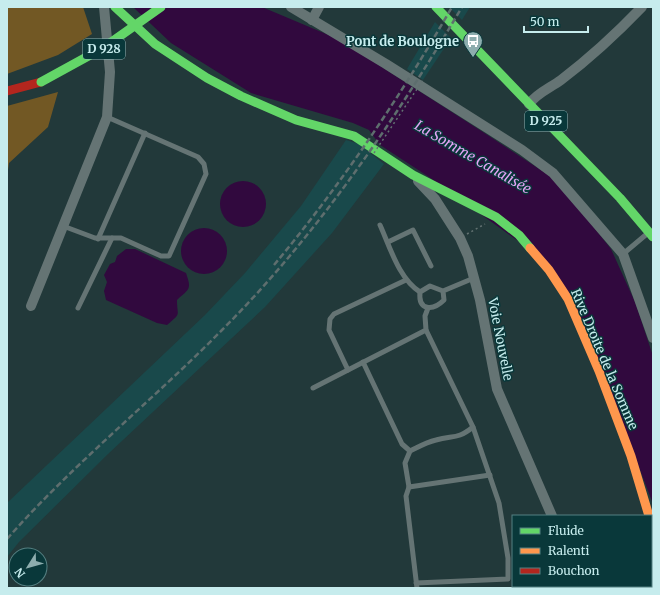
<svg xmlns="http://www.w3.org/2000/svg" width="660" height="595" font-family="Merriweather,serif">
<rect width="100%" height="100%" fill="#22393a"/>
<g fill="#19494b">
<path d="M 449,7 L 470,7 L 462,20 Z"/>
<path d="M 435,22 L 451,38 L 423,80 L 407,69 Z"/>
<path d="M 346,140 L 359,144 L 384,164 L 332,233 L 265,307 L 108,454 L 19,542 L 7,557 L 7,503 L 205,315 L 245,273 L 301,206 Z"/>
</g>
<g fill="#725824">
<path d="M 7,7 L 83,7 L 92,34 L 58,55 L 7,74 Z"/>
<path d="M 58,92 L 48,127 L 9,163 L 7,177 L 7,106 Z"/>
</g>
<g fill="#31093e">
<path d="M 133,7 L 262,7 L 338,39 L 486,134 L 556,180 L 611,249 L 635,302 L 653,356 L 653,504 L 618,412 L 550,264 L 429,177 L 380,145 L 369,130 L 353,123 L 251,93 L 171,43 Z"/>
<circle cx="243" cy="204" r="23"/>
<circle cx="204" cy="251" r="23"/>
<path d="M 126,249 L 135,249 L 186,273 C 192,290 189,289 177,300 C 177,317 182,312 167,325 L 157,323 L 106,300 L 104,291 L 107,282 L 104,275 L 110,264 L 115,262 L 117,256 Z"/>
</g>
<g fill="none" stroke-linecap="round" stroke-linejoin="round">
<path stroke="#637272" stroke-width="1.5" stroke-dasharray="2 3" stroke-linecap="butt" d="M 467,234 L 485,224"/>
<g stroke="#657474" stroke-width="5">
<path d="M 380,225 C 390,247 399,279 420,292"/>
<path d="M 63,226 L 95,238 L 121,238 L 161,256 L 169,256 L 206,174 L 204,164 L 198,157 L 107,117"/>
<path d="M 98,239 L 145,133"/>
<path d="M 388,242 L 413,230 L 431,266"/>
<path d="M 623,254 L 648,233"/>
<path d="M 406,280 L 334,314 L 330,319 L 329,330 L 348,370 L 426,330 L 425,316 L 428,308"/>
<path d="M 443,291 L 444,300 C 433,311 418,311 420,292 L 430,286 L 443,291 L 474,278"/>
<path d="M 78,308 L 112,238"/>
<path d="M 363,362 L 402,444 L 410,451 C 418,447 427,442 436,440 C 453,435 457,440 473,427 L 426,330"/>
<path d="M 313,388 L 348,370"/>
<path d="M 410,451 L 405,463 L 409,487 L 490,475"/>
<path d="M 409,487 L 406,496 L 417,588"/>
<path d="M 416,583 L 508,579 L 508,558 L 499,503 L 473,427"/>
</g>
<g stroke="#657474" stroke-width="10">
<path d="M 291,7 L 386,64 L 522,150 L 553,173 L 623,254 L 653,338"/>
<path d="M 312,20 L 319,7"/>
<path d="M 529,104 C 537,93 550,88 561,80 C 590,58 617,33 642,7"/>
<path d="M 418,181 L 435,199 L 460,238 L 468,256 L 480,300 L 497,389 L 552,516"/>
<path d="M 31,306 L 107,117 L 110,72 L 104,7"/>
<path d="M 651,521 L 653,527"/>
<path d="M 583,586 L 584,588"/>
</g>
<g stroke="#63d668" stroke-width="9">
<path d="M 115,7 L 155,44 L 207,78 L 241,96 L 296,120 L 354,136 L 413,175 L 496,217 L 519,235 L 530,248"/>
<path d="M 436,7 L 620,198 L 653,237"/>
</g>
<path stroke="#ff974d" stroke-width="9" d="M 530,248 L 549,270 L 568,299 L 599,371 L 631,456 L 649,516"/>
<path stroke="#b3261e" stroke-width="9" d="M 7,91 L 41,82"/>
<g stroke="#5e6e6e" stroke-width="2.5" stroke-dasharray="6 3" stroke-linecap="butt">
<path d="M 274,265 C 341,185 400,97 452,7"/>
<path d="M 7,539 C 73,464 152,401 222,330 C 317,235 394,122 462,7"/>
</g>
<path stroke="#637272" stroke-width="1.5" stroke-dasharray="2 3" stroke-linecap="butt" d="M 374,153 L 423,80"/>
<path stroke="#63d668" stroke-width="9" d="M 41,82 L 103,48 L 161,7"/>
</g>
<defs>
<symbol id="bus-pin" viewBox="-11 -11 22 30"><path d="M0 17L-7.5 6A9.5 9.5 0 1 1 7.5 6Z" fill="#8dadae" stroke="#09383a"/><path d="M-5-6H5V4H4V6H2V4H-2V6H-4V4H-5ZM-3.5-4V0h7V-4ZM-3.5 1.2v1.5H-2V1.2ZM2 1.2v1.5H3.5V1.2Z" fill="#fff"/></symbol>
</defs>
<g fill-rule="evenodd">
<use href="#bus-pin" x="462" y="30" width="22" height="30"/>
</g>
<g text-anchor="middle" stroke-width="3" stroke-linejoin="round" paint-order="stroke">
<g fill="#09383a" stroke="#8db6b7" stroke-width="1">
<rect x="83" y="39" width="42" height="20" rx="3"/>
<rect x="525" y="111" width="42" height="20" rx="3"/>
</g>
<g font-size="12" font-weight="bold" fill="#c6eced">
<text x="104" y="53">D 928</text>
<text x="546" y="125">D 925</text>
</g>
<g font-size="13" font-weight="bold" fill="#c6eced" stroke="#09383a" text-anchor="end">
<text x="459" y="46">Pont de Boulogne</text>
</g>
<g font-size="13" fill="#c6eced" stroke="#09383a">
<text transform="translate(501 339) rotate(79)" y="5">Voie Nouvelle</text>
<text transform="translate(605 359) rotate(67)" y="5">Rive Droite de la Somme</text>
</g>
<g font-size="14" font-style="italic" fill="#e4a4f7" stroke="#09383a">
<text transform="translate(473 157) rotate(30)" y="5">La Somme Canalisée</text>
</g>
</g>
<rect width="660" height="595" fill="none" stroke="#c6eced" stroke-width="16"/>
<rect x="512" y="515" width="140" height="72" fill="#09383a" stroke="#558082"/>
<rect x="520" y="528" width="20" height="6" fill="#63d668" stroke="#558082"/>
<text x="548" y="535" font-size="12" fill="#c6eced">Fluide</text>
<rect x="520" y="548" width="20" height="6" fill="#ff974d" stroke="#558082"/>
<text x="548" y="555" font-size="12" fill="#c6eced">Ralenti</text>
<rect x="520" y="568" width="20" height="6" fill="#b3261e" stroke="#558082"/>
<text x="548" y="575" font-size="12" fill="#c6eced">Bouchon</text>
<g transform="translate(28 567) rotate(233)"><circle r="19" fill="#09383a" stroke="#558082"/>
<path d="M0-3L7 15L0 10L-7 15Z" fill="#8dadae"/>
<text y="-6" font-size="11" font-weight="bold" text-anchor="middle" fill="#c6eced">N</text>
</g>
<path d="M524 26v6h64v-6" fill="none" stroke="#c6eced" stroke-width="2"/>
<text x="530" y="26" font-size="12" fill="#c6eced" stroke="#09383a" stroke-width="3" paint-order="stroke">50 m</text>
</svg>
